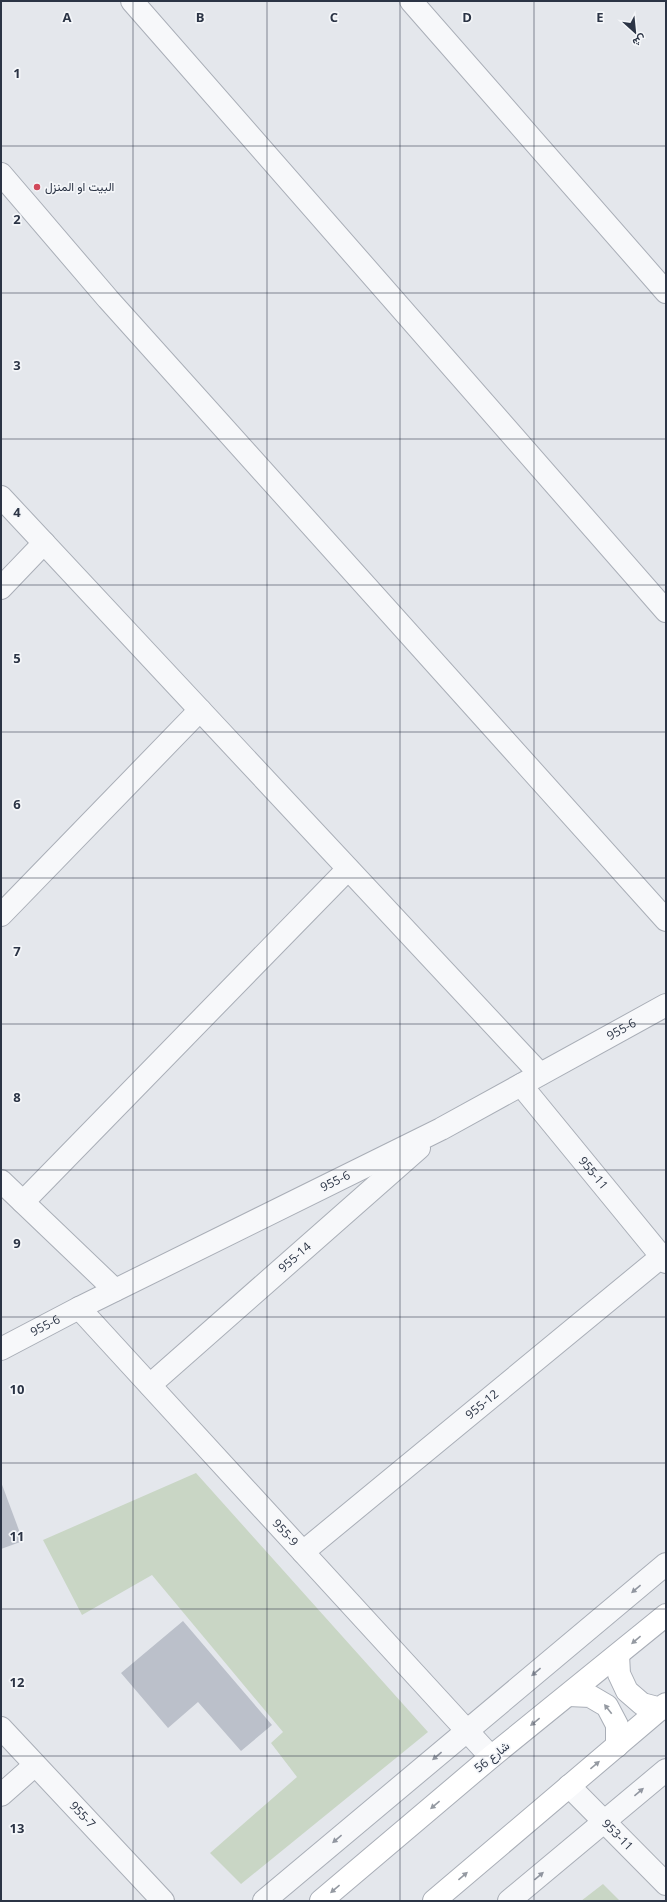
<svg xmlns="http://www.w3.org/2000/svg" width="667" height="1902" font-family="'Open Sans',Vazirmatn,sans-serif">
<rect width="100%" height="100%" fill="#e4e7ec"/>
<g fill="#c9d6c5">
<path d="M 196,1473 L 428,1732 L 241,1884 L 210,1853 L 297,1777 L 271,1743 L 283,1732 L 152,1575 L 82,1615 L 43,1540 Z"/>
<path d="M 603,1884 L 620,1901 L 581,1901 Z"/>
</g>
<g fill="#bbc0ca">
<path d="M 1,1482 L 23,1541 L 1,1549 Z"/>
<path d="M 183,1621 L 272,1725 L 241,1751 L 198,1702 L 168,1728 L 121,1673 Z"/>
</g>
<g fill="none" stroke-linecap="round" stroke-linejoin="round">
<defs>
<g id="street">
<path d="M 132,1 L 666,611"/>
<path d="M 411,1 L 666,292"/>
<path d="M 1,174 L 108,299 L 666,920"/>
<path d="M 1,497 L 540,1074"/>
<path d="M 1,588 L 44,543"/>
<path d="M 1,915 L 200,710"/>
<path id="s1" d="M 521,1085 L 666,1262"/>
<path d="M 1,1181 L 115,1290"/>
<path d="M 23,1202 L 348,869"/>
<path id="s2" d="M 79,1308 L 491,1757"/>
<path id="s3" d="M 1,1349 L 79,1308 L 441,1129 L 666,1005"/>
<path id="s4" d="M 150,1385 L 419,1148"/>
<path id="s5" d="M 303,1552 L 661,1257"/>
<path id="s6" d="M 1,1728 L 163,1901"/>
<path id="s7" d="M 569,1786 L 666,1884"/>
<path d="M 1,1795 L 35,1765"/>
<path d="M 264,1901 L 666,1564"/>
<path d="M 509,1901 L 666,1770"/>
</g>
<g id="secondary">
<path d="M 618,1655 L 619,1674 L 627,1691 L 642,1704 L 661,1709"/>
<path d="M 569,1695 L 590,1696 L 607,1706 L 617,1725 L 617,1746"/>
<path d="M 321,1901 L 491,1757 L 666,1615"/>
<path d="M 434,1901 L 666,1704"/>
</g>
</defs>
<use href="#street" stroke="#a9aeb7" stroke-width="24"/>
<use href="#secondary" stroke="#a9aeb7" stroke-width="24"/>
<use href="#street" stroke="#f7f8fa" stroke-width="22"/>
<use href="#secondary" stroke="#fff" stroke-width="22"/>
</g>
<defs><path id="oneway-solid" d="M-6-.8H1V-3.2L6.5 0L1 3.2V.8H-6Z"/></defs>
<g fill="#9196a0">
<use href="#oneway-solid" transform="translate(636 1589) rotate(140)"/>
<use href="#oneway-solid" transform="translate(536 1672) rotate(140)"/>
<use href="#oneway-solid" transform="translate(437 1756) rotate(140)"/>
<use href="#oneway-solid" transform="translate(639 1792) rotate(-40)"/>
<use href="#oneway-solid" transform="translate(337 1839) rotate(140)"/>
<use href="#oneway-solid" transform="translate(539 1876) rotate(-40)"/>
</g>
<g fill="#959aa2">
<use href="#oneway-solid" transform="translate(636 1640) rotate(140)"/>
<use href="#oneway-solid" transform="translate(608 1709) rotate(-128)"/>
<use href="#oneway-solid" transform="translate(535 1722) rotate(141)"/>
<use href="#oneway-solid" transform="translate(595 1765) rotate(-40)"/>
<use href="#oneway-solid" transform="translate(435 1805) rotate(140)"/>
<use href="#oneway-solid" transform="translate(463 1876) rotate(-40)"/>
<use href="#oneway-solid" transform="translate(335 1889) rotate(140)"/>
</g>
<path fill="none" stroke="#2b3445" stroke-width="1" stroke-opacity="0.55" d="M 133,1 L 133,1901M 267,1 L 267,1901M 400,1 L 400,1901M 534,1 L 534,1901M 1,146 L 666,146M 1,293 L 666,293M 1,439 L 666,439M 1,585 L 666,585M 1,732 L 666,732M 1,878 L 666,878M 1,1024 L 666,1024M 1,1170 L 666,1170M 1,1317 L 666,1317M 1,1463 L 666,1463M 1,1609 L 666,1609M 1,1756 L 666,1756"/>
<circle fill="#d1495b" stroke="#f4f6f9" stroke-width="1.5" cx="37" cy="187" r="4"/>
<g text-anchor="middle" stroke-width="3.5" stroke-linejoin="round" paint-order="stroke">
<g font-size="12" fill="#2b3445" stroke="#f4f6f9" text-anchor="start">
<text x="45" y="191">البيت او المنزل</text>
</g>
<g font-size="12" fill="#2b3445" stroke="#f4f6f9">
<text dy="4" stroke="none"><textPath href="#s3" startOffset="698">955-6</textPath></text>
<text dy="4" stroke="none"><textPath href="#s1" startOffset="114">955-11</textPath></text>
<text dy="4" stroke="none"><textPath href="#s3" startOffset="374">955-6</textPath></text>
<text dy="4" stroke="none"><textPath href="#s4" startOffset="193">955-14</textPath></text>
<text dy="4" stroke="none"><textPath href="#s3" startOffset="50">955-6</textPath></text>
<text dy="4" stroke="none"><textPath href="#s5" startOffset="232">955-12</textPath></text>
<text dy="4" stroke="none"><textPath href="#s2" startOffset="305">955-9</textPath></text>
<text transform="translate(492 1757) rotate(-39)" y="4">شارع 56</text>
<text dy="4" stroke="none"><textPath href="#s6" startOffset="119">955-7</textPath></text>
<text dy="4" stroke="none"><textPath href="#s7" startOffset="69">953-11</textPath></text>
</g>
</g>
<g font-size="13" text-anchor="middle" font-weight="bold" fill="#2b3445" stroke="#f4f6f9" stroke-width="3.5" stroke-linejoin="round" paint-order="stroke">
<text x="67" y="22">A</text>
<text x="200" y="22">B</text>
<text x="334" y="22">C</text>
<text x="467" y="22">D</text>
<text x="600" y="22">E</text>
<text x="17" y="78">1</text>
<text x="17" y="224">2</text>
<text x="17" y="370">3</text>
<text x="17" y="517">4</text>
<text x="17" y="663">5</text>
<text x="17" y="809">6</text>
<text x="17" y="956">7</text>
<text x="17" y="1102">8</text>
<text x="17" y="1248">9</text>
<text x="17" y="1394">10</text>
<text x="17" y="1541">11</text>
<text x="17" y="1687">12</text>
<text x="17" y="1833">13</text>
</g>
<rect width="667" height="1902" fill="none" stroke="#2b3445" stroke-width="4"/>
<g transform="translate(635 32) rotate(153)" stroke="#f4f6f9" stroke-width="3" paint-order="stroke">
<path d="M0-3L7 15L0 10L-7 15Z" fill="#2b3445"/>
<text y="-6" font-size="11" font-weight="bold" text-anchor="middle" fill="#2b3445">ش</text>
</g>
</svg>
